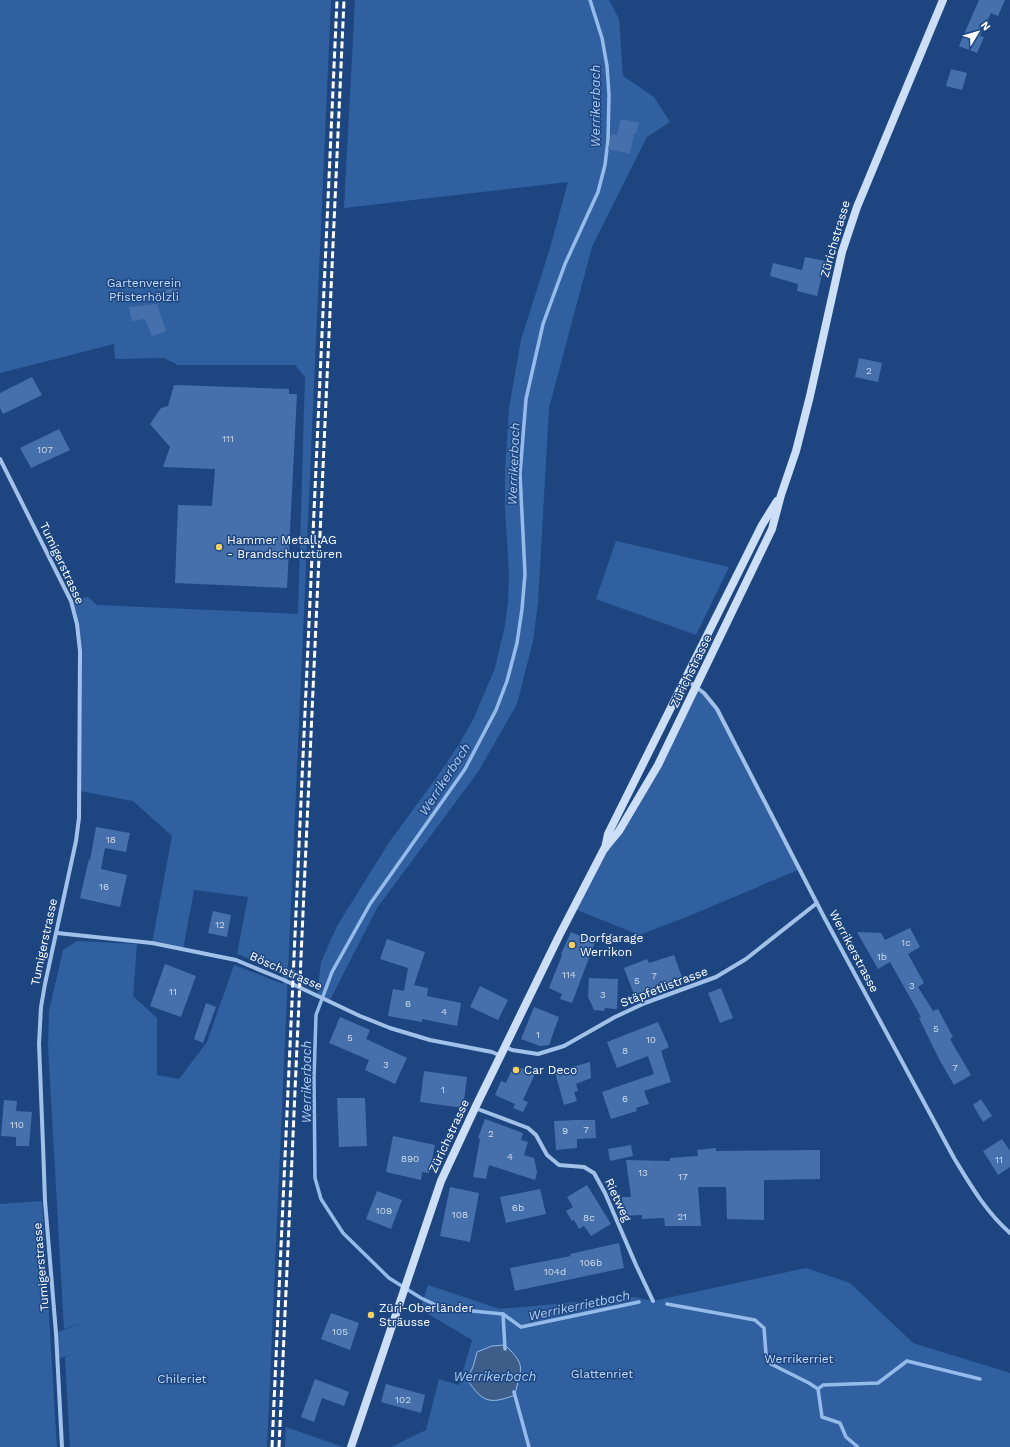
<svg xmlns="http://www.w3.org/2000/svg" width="1010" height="1447" font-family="'Work Sans',sans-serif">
<rect width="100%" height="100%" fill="#1d4681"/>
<g fill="#3060a0">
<path d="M 0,0 L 331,0 L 267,1447 L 70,1447 L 65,1357 L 73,1354 L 57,1359 L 56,1333 L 84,1322 L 64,1329 L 48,1046 L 49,1011 L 63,950 L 77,941 L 137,944 L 133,996 L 157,1018 L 157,1075 L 179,1079 L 207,1042 L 234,965 L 283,984 L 283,973 L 237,954 L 248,897 L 194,890 L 183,949 L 152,943 L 172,836 L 133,801 L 80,791 L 80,651 L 77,624 L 71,601 L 88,597 L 97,605 L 298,614 L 305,377 L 295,365 L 178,365 L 164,358 L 115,359 L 114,344 L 0,373 Z"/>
<path d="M 355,0 L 609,0 L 619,19 L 623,76 L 654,97 L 670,122 L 647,137 L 592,247 L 549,408 L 538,603 L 533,641 L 517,704 L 478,772 L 377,908 L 329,1002 L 317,996 L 321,962 L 337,926 L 390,841 L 437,777 L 458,746 L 474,718 L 495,668 L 505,625 L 508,603 L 509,574 L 505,509 L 505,471 L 509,408 L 521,340 L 550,248 L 568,182 L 344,208 Z"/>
<path d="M 616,541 L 729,567 L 696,635 L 596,599 Z"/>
<path d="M 697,686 L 711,701 L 800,869 L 689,916 L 639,935 L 572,908 L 619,831 Z"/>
<path d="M 42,1201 L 57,1447 L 0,1447 L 0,1204 Z"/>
<path d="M 806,1268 L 850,1283 L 913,1343 L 1010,1373 L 1010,1447 L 391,1447 L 426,1430 L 439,1379 L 459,1385 L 472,1340 L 420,1309 L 428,1285 L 500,1309 L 634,1297 L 653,1301 Z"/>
<path d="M 286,1427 L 343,1447 L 285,1447 Z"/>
</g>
<path fill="#3e5d89" stroke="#95bbeb" d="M 505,1345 C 528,1367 520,1368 515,1395 C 489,1405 482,1402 467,1379 L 473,1367 L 477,1352 L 492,1346 Z"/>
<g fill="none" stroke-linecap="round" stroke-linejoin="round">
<g stroke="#95bbeb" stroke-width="3.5">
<path d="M 590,0 L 602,38 L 607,66 L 609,95 L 608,140 L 605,165 L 598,192 L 565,264 L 543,324 L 526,399 L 520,474 L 525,574 L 522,609 L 517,643 L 507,681 L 496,710 L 465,769 L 370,904 L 332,972 L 316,1015 L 314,1078 L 315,1178 L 321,1199 L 343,1233 L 389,1278 L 421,1298 L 442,1308 L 503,1314 L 521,1327 L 639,1302"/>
<path d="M 667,1304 L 755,1320 L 764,1328 L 766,1354 L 771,1364 L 809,1383 L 818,1389 L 822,1417 L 840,1423 L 846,1437 L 858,1447"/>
<path d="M 503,1314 L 505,1349"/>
<path d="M 818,1389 L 823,1385 L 878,1383 L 907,1361 L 980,1379"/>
<path d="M 514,1392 L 529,1447"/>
</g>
</g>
<g fill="#4570ab">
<path d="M 979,0 L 1005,0 L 998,16 L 991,13 L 980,36 L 984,37 L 977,53 L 959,46 Z"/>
<path d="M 951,69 L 967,73 L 962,90 L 946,86 Z"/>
<path d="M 621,119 L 639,123 L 636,134 L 634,133 L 630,154 L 608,149 L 611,134 L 617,135 Z"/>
<path d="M 805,257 L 825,261 L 817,296 L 797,291 L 798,284 L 770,276 L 773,263 L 802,270 Z"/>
<path d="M 176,287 L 179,298 L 167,302 L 164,291 Z"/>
<path d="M 157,304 L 166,331 L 152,336 L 145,319 L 132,321 L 129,307 Z"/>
<path d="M 859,358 L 882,363 L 878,382 L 855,377 Z"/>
<path d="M 32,377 L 42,395 L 3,414 L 0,408 L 0,393 Z"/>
<path d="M 174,385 L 289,389 L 289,394 L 297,394 L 287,588 L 175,583 L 178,505 L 212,506 L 215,469 L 163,467 L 170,447 L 150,424 L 161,408 L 168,406 Z"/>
<path d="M 59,429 L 70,450 L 31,468 L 20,448 Z"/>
<path d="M 96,827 L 130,833 L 126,852 L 105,848 L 101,869 L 127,875 L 120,907 L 80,898 L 89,859 L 90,860 Z"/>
<path d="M 213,911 L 231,915 L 227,937 L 208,933 Z"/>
<path d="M 910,928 L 920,947 L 908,954 L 924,983 L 918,987 L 933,1011 L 938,1009 L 953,1037 L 950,1039 L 971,1075 L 954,1085 L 939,1059 L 919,1018 L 921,1017 L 890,962 L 878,969 L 857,932 L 881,933 L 885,940 Z"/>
<path d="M 571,932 L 595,942 L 572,1003 L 560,999 L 562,994 L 549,988 L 562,955 L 561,954 Z"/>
<path d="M 387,939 L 425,952 L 414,985 L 428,988 L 427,996 L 461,1003 L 457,1026 L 422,1019 L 422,1022 L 388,1016 L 393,989 L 404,991 L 408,968 L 380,959 Z"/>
<path d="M 674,955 L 683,980 L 635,997 L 624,968 L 647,959 L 649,963 Z"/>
<path d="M 165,964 L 196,976 L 181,1017 L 150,1006 Z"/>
<path d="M 589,978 L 618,979 L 617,1009 L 605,1008 L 604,1011 L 594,1010 L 588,997 Z"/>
<path d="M 480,986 L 508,1000 L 498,1020 L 470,1007 Z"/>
<path d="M 721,988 L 733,1018 L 720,1023 L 708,993 Z"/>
<path d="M 206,1003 L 216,1007 L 203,1043 L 194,1039 Z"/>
<path d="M 534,1007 L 559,1017 L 549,1045 L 540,1046 L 521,1039 Z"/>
<path d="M 340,1017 L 370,1030 L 366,1039 L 407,1058 L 395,1084 L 365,1070 L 369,1060 L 329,1043 Z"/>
<path d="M 658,1022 L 669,1047 L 661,1051 L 671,1082 L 644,1091 L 649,1104 L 636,1108 L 637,1111 L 611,1119 L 602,1092 L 654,1074 L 648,1056 L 617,1068 L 607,1042 Z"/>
<path d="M 590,1062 L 591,1078 L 576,1084 L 578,1091 L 574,1092 L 577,1101 L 564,1105 L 555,1072 Z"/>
<path d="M 514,1065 L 535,1074 L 523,1100 L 528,1102 L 523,1112 L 513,1108 L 515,1104 L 495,1095 L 501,1081 L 506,1083 Z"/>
<path d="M 424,1071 L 467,1077 L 463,1108 L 420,1102 Z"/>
<path d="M 337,1098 L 365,1098 L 367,1146 L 339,1147 Z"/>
<path d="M 981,1099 L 992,1116 L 983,1122 L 973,1105 Z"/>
<path d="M 4,1100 L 17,1101 L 16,1111 L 32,1112 L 29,1146 L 16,1146 L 16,1137 L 1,1136 Z"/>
<path d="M 485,1119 L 523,1133 L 521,1140 L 528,1142 L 524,1155 L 534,1158 L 537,1172 L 535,1180 L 489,1165 L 486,1179 L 473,1177 L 480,1139 L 478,1138 Z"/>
<path d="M 575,1120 L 595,1120 L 596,1138 L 577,1139 L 577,1148 L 556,1150 L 554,1121 Z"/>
<path d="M 393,1136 L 435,1145 L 429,1173 L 422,1172 L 421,1180 L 386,1172 Z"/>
<path d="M 1002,1139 L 1010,1151 L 1010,1167 L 998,1175 L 983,1151 Z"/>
<path d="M 631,1145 L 633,1156 L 610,1161 L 608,1149 Z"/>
<path d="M 716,1148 L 716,1151 L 820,1150 L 820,1179 L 764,1180 L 764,1220 L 727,1219 L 726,1187 L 698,1187 L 701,1226 L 665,1226 L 664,1218 L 642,1219 L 642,1215 L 623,1216 L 622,1197 L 631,1197 L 626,1160 L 670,1161 L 670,1158 L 698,1156 L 697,1150 Z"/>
<path d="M 587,1185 L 611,1224 L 591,1236 L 584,1226 L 579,1229 L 574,1220 L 572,1221 L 566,1211 L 573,1207 L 567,1197 Z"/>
<path d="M 450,1187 L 479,1193 L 470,1242 L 440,1236 Z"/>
<path d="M 540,1189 L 546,1214 L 506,1223 L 500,1197 Z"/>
<path d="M 377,1191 L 402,1200 L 391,1229 L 366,1219 Z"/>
<path d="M 619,1243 L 624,1268 L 515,1291 L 510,1268 L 571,1256 L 570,1254 Z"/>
<path d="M 331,1313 L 359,1323 L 350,1350 L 321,1339 Z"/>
<path d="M 315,1379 L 349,1392 L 344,1406 L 322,1398 L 314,1422 L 301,1417 Z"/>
<path d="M 386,1384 L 425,1395 L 421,1413 L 381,1402 Z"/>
</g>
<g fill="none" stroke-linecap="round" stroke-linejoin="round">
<g stroke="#a2c1e9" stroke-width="4">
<path d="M 0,459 L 71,601 L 77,624 L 80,651 L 79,818 L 76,841 L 45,984 L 41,1007 L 39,1044 L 43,1145 L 45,1201 L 56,1333 L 62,1447"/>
<path d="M 685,679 L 704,693 L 717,709 L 824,917 L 954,1158 C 971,1186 986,1212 1010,1233"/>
<path d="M 57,933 L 152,943 L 236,960 L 284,980 L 360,1016 L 390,1028 L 430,1040 L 492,1052 L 501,1056"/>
<path d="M 505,1047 L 512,1050 L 538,1054 L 564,1046 L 615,1017 L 645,1003 L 716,977 L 746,959 L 817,903"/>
<path d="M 475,1108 L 528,1128 L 536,1135 L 547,1155 L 559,1165 L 584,1167 L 594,1173 L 605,1193 L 636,1265 L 653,1301"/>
</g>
<g stroke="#cddef7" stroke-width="8">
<path d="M 605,848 L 608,834 L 762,525 L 777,501"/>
<path d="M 351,1447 L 441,1181 L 475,1108 L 559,936 L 604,849 L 619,831 L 658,765 L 772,529 L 781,495 L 796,451 L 810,396 L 842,252 L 857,207 L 943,0"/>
</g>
<g stroke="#fff" stroke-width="3" stroke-dasharray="7 3" stroke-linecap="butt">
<path d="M 272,1447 L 337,0"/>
<path d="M 279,1447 L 344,0"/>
</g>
</g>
<g fill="#f9d160" stroke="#1d4681" stroke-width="1.5">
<circle cx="219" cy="547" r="4"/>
<circle cx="572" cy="945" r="4"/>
<circle cx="516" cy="1070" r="4"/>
<circle cx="371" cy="1315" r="4"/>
</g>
<g text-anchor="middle" stroke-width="3" stroke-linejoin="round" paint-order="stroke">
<g font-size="10" fill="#d0dbea">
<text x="869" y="374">2</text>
<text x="228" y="442">111</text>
<text x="45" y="453">107</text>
<text x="111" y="843">18</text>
<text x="104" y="890">16</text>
<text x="220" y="928">12</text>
<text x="906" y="946">1c</text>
<text x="882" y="960">1b</text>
<text x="569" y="978">114</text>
<text x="654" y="979">7</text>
<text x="637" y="984">5</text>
<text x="912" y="989">3</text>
<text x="173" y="995">11</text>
<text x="603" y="998">3</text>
<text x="408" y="1007">6</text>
<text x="444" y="1015">4</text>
<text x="936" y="1032">5</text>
<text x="538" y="1038">1</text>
<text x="350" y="1041">5</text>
<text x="651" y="1043">10</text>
<text x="625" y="1054">8</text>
<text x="386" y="1068">3</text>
<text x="955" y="1071">7</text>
<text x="443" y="1093">1</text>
<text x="625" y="1102">6</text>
<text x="17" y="1128">110</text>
<text x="586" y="1133">7</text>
<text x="565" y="1134">9</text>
<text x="491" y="1137">2</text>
<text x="510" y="1160">4</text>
<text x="410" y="1162">890</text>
<text x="999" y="1163">11</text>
<text x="643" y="1176">13</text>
<text x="683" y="1180">17</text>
<text x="518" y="1211">6b</text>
<text x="384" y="1214">109</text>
<text x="460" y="1218">108</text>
<text x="682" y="1220">21</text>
<text x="589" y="1221">8c</text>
<text x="591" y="1266">106b</text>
<text x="555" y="1275">104d</text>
<text x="340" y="1335">105</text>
<text x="403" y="1403">102</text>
</g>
<g font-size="12" fill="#fff" stroke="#1d4681">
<text transform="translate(835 239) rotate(-74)" y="4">Zürichstrasse</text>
<text transform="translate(62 563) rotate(65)" y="4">Tumigerstrasse</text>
<text transform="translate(691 671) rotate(-64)" y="4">Zürichstrasse</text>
<text transform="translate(44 942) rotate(-78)" y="4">Tumigerstrasse</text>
<text transform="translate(854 951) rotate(62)" y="4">Werrikerstrasse</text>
<text transform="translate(286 971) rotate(24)" y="4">Böschstrasse</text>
<text transform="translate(664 987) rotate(-21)" y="4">Stäpfetlistrasse</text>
<text transform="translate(449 1136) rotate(-65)" y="4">Zürichstrasse</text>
<text transform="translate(618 1200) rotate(65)" y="4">Rietweg</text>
<text transform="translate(41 1267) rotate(-95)" y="4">Tumigerstrasse</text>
</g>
<g font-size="12" fill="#c6dbf7" stroke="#1d4681">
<text x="144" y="287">Gartenverein<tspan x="144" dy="14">Pfisterhölzli</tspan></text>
<text x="799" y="1363">Werrikerriet</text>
<text x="602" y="1378">Glattenriet</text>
<text x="182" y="1383">Chileriet</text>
</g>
<g font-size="12" fill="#fff" stroke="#1d4681" text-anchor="start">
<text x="227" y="544">Hammer Metall AG<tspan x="227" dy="14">- Brandschutztüren</tspan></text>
<text x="580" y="942">Dorfgarage<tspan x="580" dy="14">Werrikon</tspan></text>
<text x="524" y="1074">Car Deco</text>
<text x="379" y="1312">Züri-Oberländer<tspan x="379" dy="14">Sträusse</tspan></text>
</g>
<g font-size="13" font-style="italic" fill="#adcbf1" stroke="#1d4681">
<text transform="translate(595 106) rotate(-90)" y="5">Werrikerbach</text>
<text transform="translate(513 464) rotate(-88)" y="5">Werrikerbach</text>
<text transform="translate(444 779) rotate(-57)" y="5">Werrikerbach</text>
<text transform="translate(306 1082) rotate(-90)" y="5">Werrikerbach</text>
<text transform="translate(579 1305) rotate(-12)" y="5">Werrikerrietbach</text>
<text x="495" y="1381">Werrikerbach</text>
</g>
</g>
<g transform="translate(978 32) rotate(52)" stroke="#1d4681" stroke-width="3" paint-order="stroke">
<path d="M0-3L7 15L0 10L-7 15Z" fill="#ffffff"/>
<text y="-6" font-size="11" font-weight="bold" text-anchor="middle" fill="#ffffff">N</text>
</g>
</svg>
